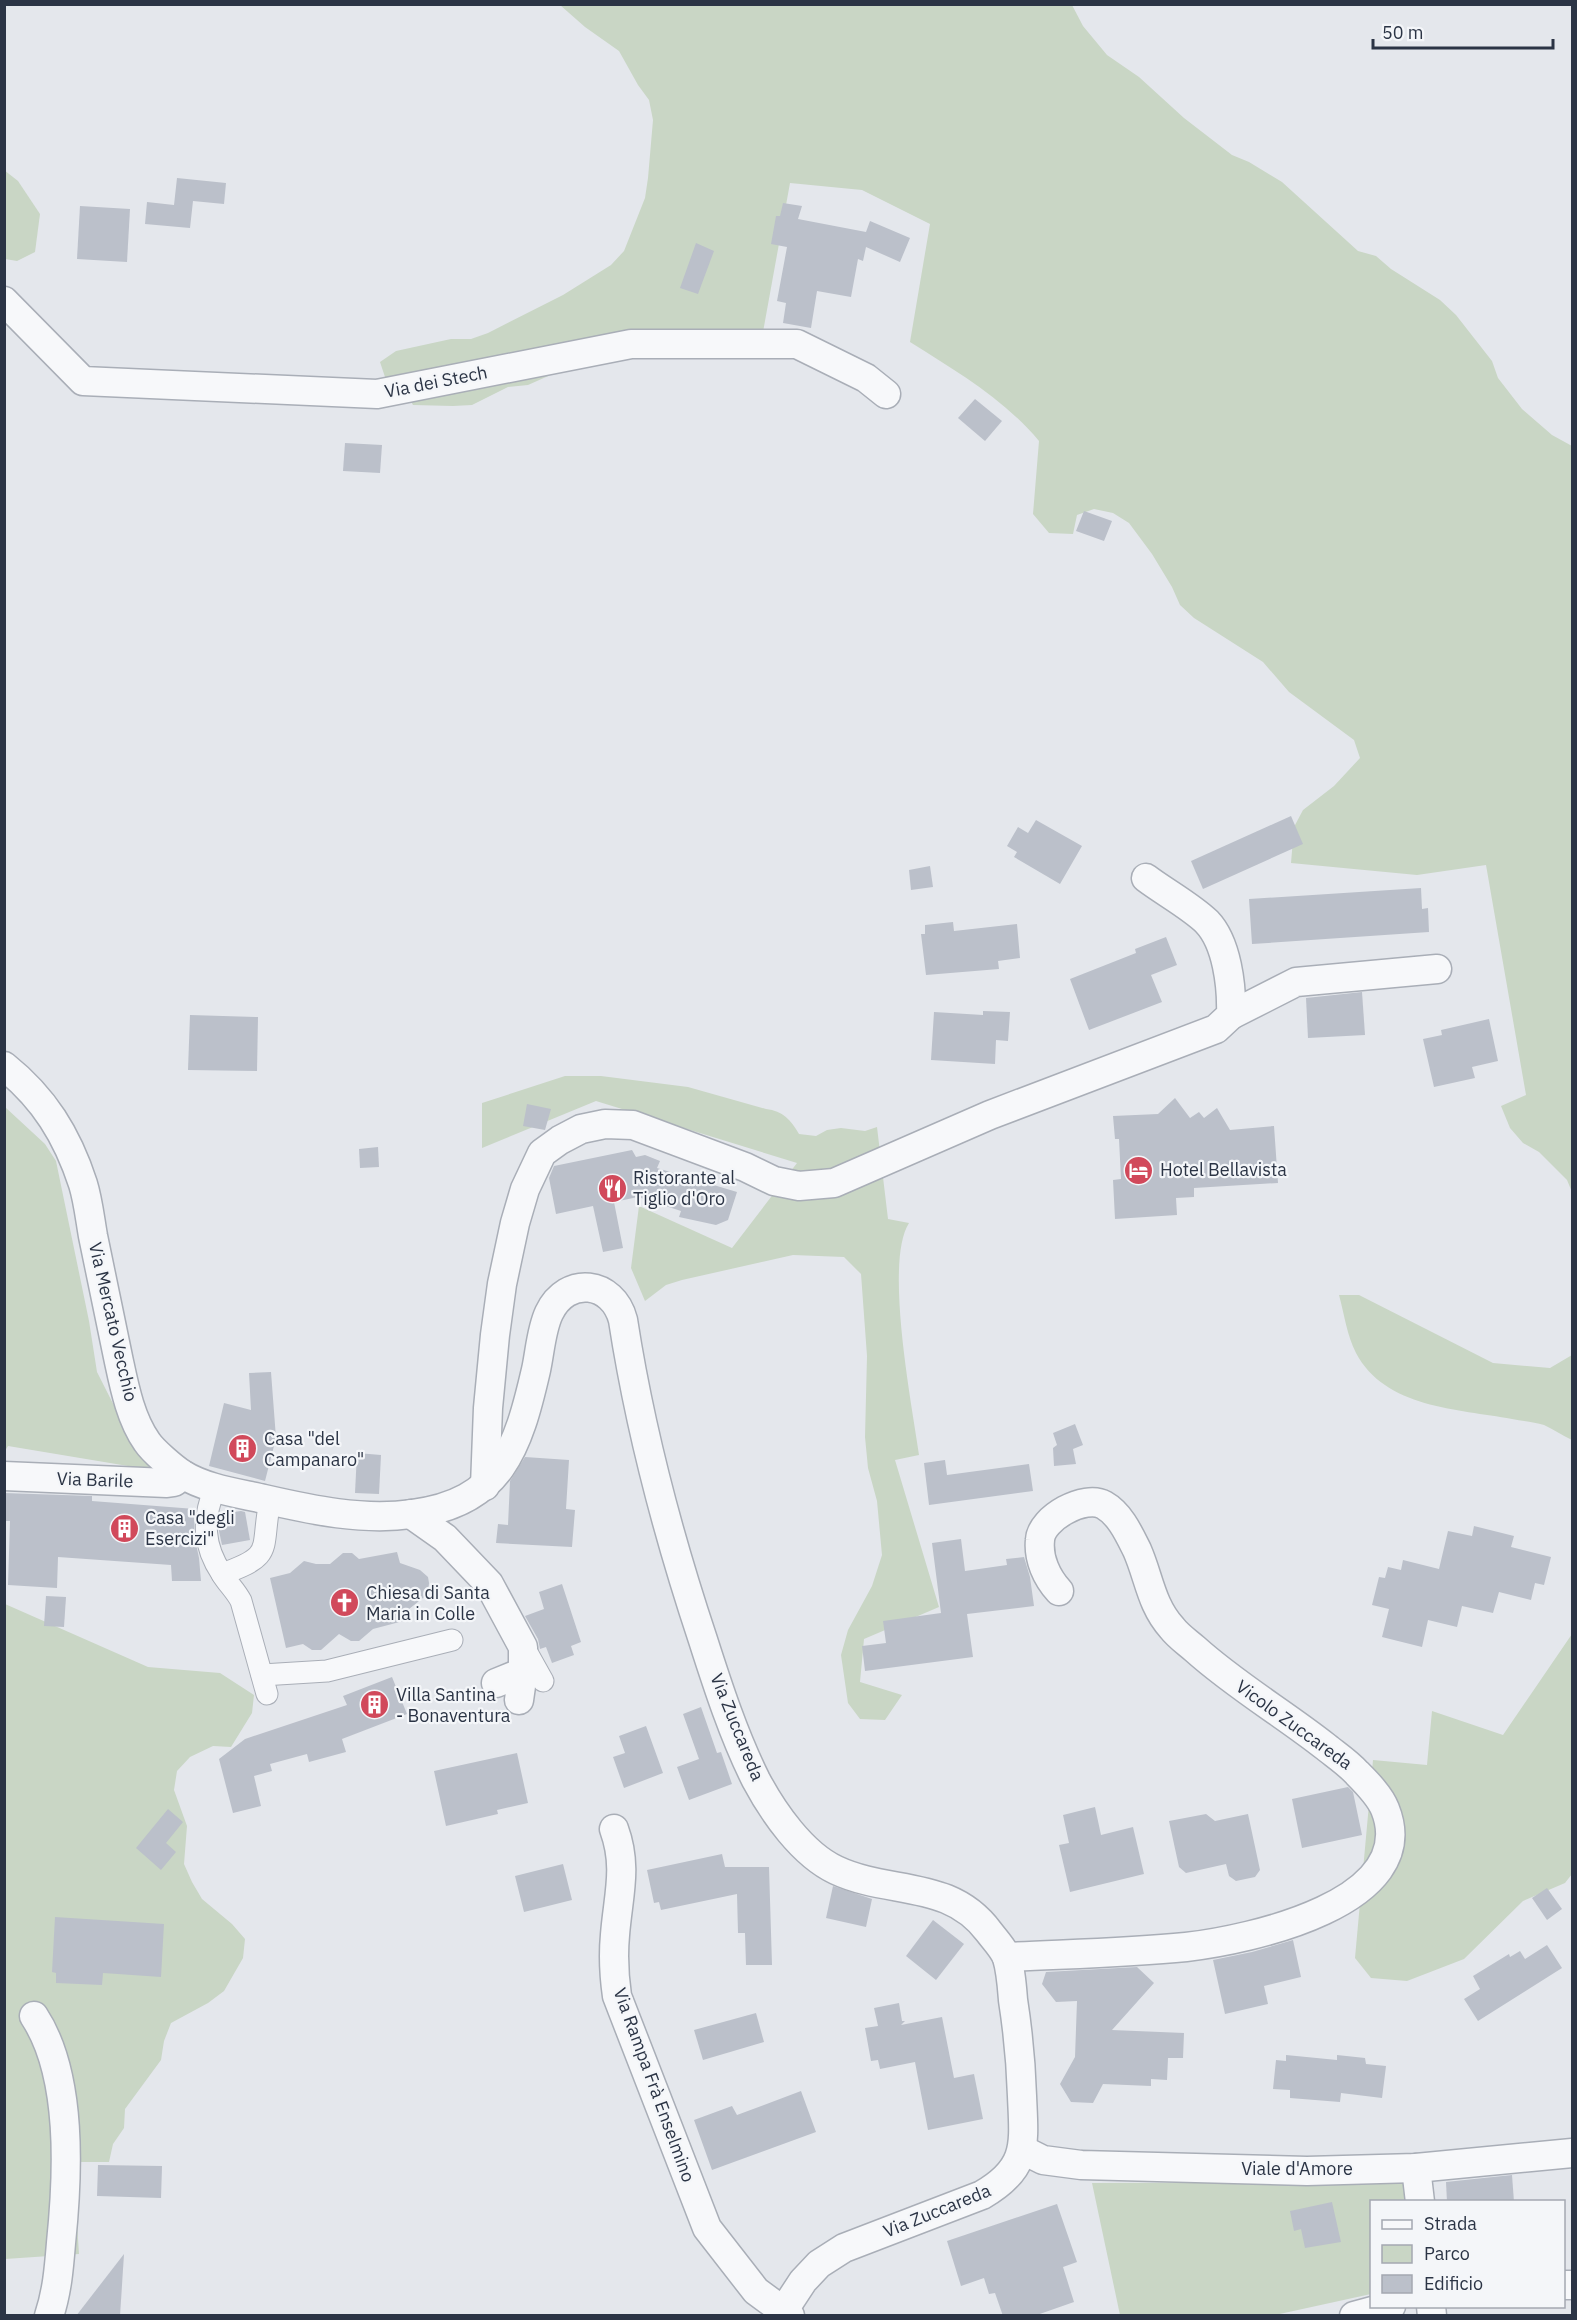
<svg xmlns="http://www.w3.org/2000/svg" width="1577" height="2320" font-family="'IBM Plex Sans',sans-serif">
<rect width="100%" height="100%" fill="#e4e7ec"/>
<g fill="#c9d6c5">
<path d="M 560,5 L 1072,5 L 1083,26 L 1107,55 L 1139,77 L 1184,118 L 1232,155 L 1249,162 L 1282,182 L 1358,251 L 1376,256 L 1391,269 L 1440,300 L 1456,315 L 1492,361 L 1498,378 L 1522,409 L 1552,435 L 1572,446 L 1572,1192 L 1567,1180 L 1539,1152 L 1523,1143 L 1510,1128 L 1501,1106 L 1526,1095 L 1486,865 L 1417,875 L 1291,863 L 1294,827 L 1303,810 L 1334,786 L 1360,758 L 1354,740 L 1289,692 L 1263,662 L 1194,618 L 1180,605 L 1172,587 L 1152,554 L 1129,523 L 1113,513 L 1094,509 L 1077,515 L 1073,534 L 1049,533 L 1033,514 L 1039,441 C 1004,399 956,371 910,342 L 930,224 L 862,190 L 790,183 L 759,354 L 732,359 L 636,350 L 564,369 L 528,385 L 508,387 L 472,405 L 453,406 L 413,405 L 403,388 L 386,380 L 380,362 L 396,351 L 451,339 L 471,339 L 488,333 L 563,295 L 611,265 L 624,251 L 645,198 L 648,178 L 653,120 L 649,100 L 638,85 L 619,51 L 585,27 Z"/>
<path d="M 4,170 L 18,181 L 40,214 L 35,252 L 17,261 L 5,259 Z"/>
<path d="M 565,1076 L 601,1076 L 688,1087 L 766,1109 C 783,1111 791,1120 799,1134 L 816,1136 L 827,1130 L 841,1128 L 865,1131 L 877,1127 L 888,1219 L 909,1223 C 884,1262 912,1405 919,1455 L 895,1460 L 939,1607 L 864,1639 L 860,1682 L 902,1695 L 885,1720 L 860,1719 L 848,1703 L 841,1655 L 848,1630 L 872,1586 L 882,1555 L 877,1501 L 868,1468 L 865,1437 L 867,1356 L 861,1274 L 844,1257 L 793,1255 L 682,1280 L 666,1285 L 645,1301 L 631,1268 L 639,1206 L 732,1248 L 797,1163 L 596,1101 L 482,1148 L 482,1103 Z"/>
<path d="M 5,1107 L 45,1144 L 56,1161 L 89,1321 L 97,1372 L 139,1455 L 152,1470 L 8,1446 L 5,1451 Z"/>
<path d="M 1339,1295 L 1359,1295 L 1493,1363 L 1550,1368 L 1572,1355 L 1572,1440 C 1563,1436 1553,1429 1544,1425 C 1534,1422 1522,1421 1512,1419 C 1458,1409 1385,1408 1356,1353 C 1347,1336 1344,1313 1339,1295 Z"/>
<path d="M 5,1604 L 148,1667 L 220,1673 L 254,1695 L 252,1713 L 231,1747 L 213,1746 L 190,1757 L 177,1771 L 174,1790 L 187,1826 L 184,1864 L 192,1882 L 202,1899 L 232,1924 L 245,1939 L 243,1958 L 224,1991 L 208,2003 L 171,2023 L 164,2041 L 161,2060 L 125,2109 L 124,2128 L 113,2144 L 109,2162 L 73,2162 L 79,2254 L 5,2259 Z"/>
<path d="M 1572,1634 L 1572,1874 L 1565,1883 L 1523,1901 L 1464,1959 L 1407,1981 L 1371,1978 L 1355,1958 L 1373,1760 L 1427,1765 L 1432,1711 L 1503,1735 Z"/>
<path d="M 1404,2182 L 1406,2201 L 1372,2202 L 1371,2294 L 1275,2315 L 1120,2315 L 1092,2183 Z"/>
</g>
<g fill="#bbc0ca">
<path d="M 177,178 L 226,183 L 224,204 L 193,201 L 190,228 L 145,224 L 147,202 L 174,205 Z"/>
<path d="M 783,203 L 802,206 L 798,219 L 866,232 L 870,221 L 910,238 L 900,262 L 866,247 L 863,261 L 858,259 L 851,297 L 817,291 L 811,328 L 783,323 L 786,303 L 777,301 L 787,247 L 771,244 L 776,216 L 780,216 Z"/>
<path d="M 80,206 L 130,209 L 127,262 L 77,259 Z"/>
<path d="M 696,243 L 714,251 L 698,294 L 680,288 Z"/>
<path d="M 975,399 L 1002,421 L 985,441 L 958,418 Z"/>
<path d="M 345,443 L 382,445 L 380,473 L 343,471 Z"/>
<path d="M 1084,511 L 1112,521 L 1104,541 L 1076,531 Z"/>
<path d="M 1291,816 L 1303,844 L 1203,889 L 1191,861 Z"/>
<path d="M 1036,820 L 1082,846 L 1060,884 L 1014,857 L 1017,852 L 1007,846 L 1018,827 L 1028,833 Z"/>
<path d="M 930,866 L 933,887 L 911,890 L 909,870 Z"/>
<path d="M 1421,888 L 1422,909 L 1428,908 L 1429,932 L 1252,944 L 1249,899 Z"/>
<path d="M 953,922 L 954,931 L 1017,924 L 1020,958 L 998,961 L 999,969 L 926,975 L 921,934 L 925,934 L 925,925 Z"/>
<path d="M 1166,937 L 1177,965 L 1151,975 L 1162,1002 L 1089,1030 L 1070,979 L 1136,953 L 1135,949 Z"/>
<path d="M 1362,992 L 1365,1035 L 1308,1038 L 1306,998 Z"/>
<path d="M 983,1011 L 1010,1012 L 1008,1041 L 996,1040 L 995,1064 L 931,1060 L 934,1012 L 983,1015 Z"/>
<path d="M 190,1015 L 258,1017 L 257,1071 L 188,1070 Z"/>
<path d="M 1489,1019 L 1498,1061 L 1472,1067 L 1475,1078 L 1434,1087 L 1423,1039 L 1442,1035 L 1441,1030 Z"/>
<path d="M 1175,1098 L 1190,1118 L 1199,1112 L 1204,1118 L 1217,1108 L 1230,1130 L 1274,1126 L 1278,1183 L 1194,1188 L 1194,1197 L 1176,1198 L 1177,1215 L 1115,1219 L 1113,1180 L 1121,1179 L 1119,1139 L 1115,1139 L 1113,1116 L 1158,1114 Z"/>
<path d="M 527,1104 L 551,1109 L 545,1130 L 523,1126 Z"/>
<path d="M 378,1147 L 379,1167 L 360,1168 L 359,1149 Z"/>
<path d="M 632,1150 L 636,1157 L 645,1155 L 660,1161 L 657,1168 L 737,1192 L 728,1220 L 716,1225 L 679,1217 L 681,1211 L 638,1197 L 614,1202 L 623,1248 L 603,1252 L 593,1206 L 556,1214 L 549,1178 L 554,1166 Z"/>
<path d="M 271,1372 L 276,1438 L 265,1481 L 209,1466 L 224,1403 L 251,1410 L 249,1373 Z"/>
<path d="M 1075,1424 L 1083,1445 L 1073,1449 L 1076,1464 L 1054,1466 L 1053,1448 L 1057,1445 L 1053,1433 Z"/>
<path d="M 357,1453 L 381,1455 L 379,1494 L 355,1493 Z"/>
<path d="M 525,1457 L 569,1460 L 566,1509 L 575,1510 L 572,1547 L 496,1543 L 498,1524 L 508,1525 L 510,1481 Z"/>
<path d="M 945,1460 L 947,1475 L 1029,1464 L 1033,1491 L 929,1505 L 924,1463 Z"/>
<path d="M 4,1493 L 92,1496 L 92,1501 L 195,1509 L 194,1534 L 199,1558 L 201,1581 L 172,1581 L 171,1565 L 58,1557 L 57,1588 L 8,1585 L 10,1521 L 4,1521 Z"/>
<path d="M 241,1511 L 245,1512 L 250,1540 L 222,1545 L 219,1531 L 220,1514 Z"/>
<path d="M 1474,1526 L 1514,1536 L 1511,1547 L 1551,1557 L 1544,1585 L 1535,1583 L 1531,1600 L 1499,1592 L 1493,1613 L 1462,1606 L 1457,1627 L 1428,1620 L 1422,1647 L 1382,1637 L 1389,1609 L 1372,1605 L 1379,1577 L 1385,1578 L 1388,1567 L 1401,1570 L 1403,1560 L 1439,1569 L 1448,1531 L 1472,1536 Z"/>
<path d="M 961,1539 L 965,1571 L 1007,1565 L 1006,1559 L 1024,1557 L 1030,1577 L 1034,1606 L 967,1614 L 973,1657 L 865,1671 L 862,1646 L 886,1643 L 883,1621 L 941,1613 L 932,1543 Z"/>
<path d="M 397,1552 L 400,1563 L 420,1570 L 428,1577 L 429,1583 L 428,1594 L 409,1609 L 411,1619 L 373,1629 L 359,1641 L 351,1641 L 339,1634 L 321,1650 L 312,1650 L 303,1644 L 286,1648 L 270,1578 L 290,1573 L 304,1561 L 316,1564 L 330,1564 L 343,1553 L 352,1553 L 359,1559 Z"/>
<path d="M 562,1584 L 581,1642 L 571,1646 L 574,1655 L 552,1663 L 546,1647 L 540,1649 L 538,1639 L 525,1616 L 544,1609 L 539,1592 Z"/>
<path d="M 46,1596 L 66,1597 L 64,1627 L 44,1626 Z"/>
<path d="M 392,1677 L 407,1714 L 342,1739 L 346,1752 L 309,1762 L 307,1754 L 270,1764 L 272,1771 L 254,1776 L 261,1806 L 233,1813 L 219,1759 L 245,1739 L 347,1705 L 343,1696 Z"/>
<path d="M 701,1707 L 717,1753 L 721,1752 L 732,1784 L 689,1800 L 677,1767 L 699,1759 L 683,1714 Z"/>
<path d="M 646,1726 L 663,1773 L 624,1788 L 613,1757 L 625,1753 L 619,1736 Z"/>
<path d="M 517,1753 L 528,1803 L 497,1810 L 498,1814 L 446,1826 L 434,1771 Z"/>
<path d="M 1348,1787 L 1353,1792 L 1362,1835 L 1302,1848 L 1292,1799 Z"/>
<path d="M 1095,1807 L 1101,1835 L 1133,1827 L 1144,1874 L 1070,1892 L 1059,1845 L 1069,1843 L 1063,1815 Z"/>
<path d="M 168,1809 L 183,1822 L 166,1843 L 176,1852 L 161,1870 L 136,1848 Z"/>
<path d="M 1206,1814 L 1215,1821 L 1248,1814 L 1260,1870 L 1255,1877 L 1236,1881 L 1229,1876 L 1226,1864 L 1186,1873 L 1179,1867 L 1169,1821 Z"/>
<path d="M 722,1854 L 725,1867 L 769,1867 L 772,1965 L 746,1965 L 745,1933 L 738,1933 L 737,1894 L 661,1910 L 659,1902 L 654,1903 L 647,1870 Z"/>
<path d="M 563,1864 L 572,1900 L 524,1912 L 515,1876 Z"/>
<path d="M 833,1886 L 872,1899 L 866,1927 L 826,1918 Z"/>
<path d="M 1547,1888 L 1562,1909 L 1547,1920 L 1532,1898 Z"/>
<path d="M 55,1917 L 164,1924 L 161,1977 L 103,1973 L 102,1985 L 56,1983 L 56,1973 L 52,1972 Z"/>
<path d="M 933,1920 L 964,1944 L 936,1980 L 906,1956 Z"/>
<path d="M 1293,1940 L 1301,1977 L 1264,1986 L 1268,2004 L 1225,2014 L 1213,1960 L 1252,1952 Z"/>
<path d="M 1547,1945 L 1562,1968 L 1478,2021 L 1464,1999 L 1480,1989 L 1473,1976 L 1509,1954 L 1510,1957 L 1520,1951 L 1525,1959 Z"/>
<path d="M 1137,1967 L 1154,1983 L 1112,2030 L 1184,2033 L 1183,2058 L 1168,2058 L 1167,2080 L 1151,2079 L 1151,2086 L 1103,2084 L 1093,2103 L 1071,2102 L 1060,2084 L 1075,2057 L 1077,2001 L 1056,2002 L 1042,1984 L 1046,1972 Z"/>
<path d="M 899,2003 L 902,2021 L 905,2021 L 901,2025 L 942,2017 L 954,2078 L 974,2074 L 983,2119 L 928,2130 L 915,2062 L 880,2069 L 878,2060 L 871,2061 L 865,2028 L 878,2026 L 874,2008 Z"/>
<path d="M 756,2013 L 764,2042 L 703,2060 L 694,2030 Z"/>
<path d="M 1286,2055 L 1337,2060 L 1337,2055 L 1365,2058 L 1366,2064 L 1386,2066 L 1382,2098 L 1341,2093 L 1340,2102 L 1290,2098 L 1290,2090 L 1273,2089 L 1276,2060 L 1286,2061 Z"/>
<path d="M 801,2091 L 816,2132 L 712,2170 L 694,2120 L 732,2106 L 737,2115 Z"/>
<path d="M 98,2165 L 162,2166 L 161,2198 L 97,2196 Z"/>
<path d="M 1512,2175 L 1514,2202 L 1447,2202 L 1446,2182 Z"/>
<path d="M 1332,2202 L 1341,2242 L 1305,2248 L 1301,2229 L 1294,2231 L 1290,2211 Z"/>
<path d="M 1057,2204 L 1077,2262 L 1063,2267 L 1074,2302 L 1034,2316 L 1003,2316 L 995,2293 L 989,2294 L 984,2278 L 961,2286 L 947,2241 Z"/>
<path d="M 124,2254 L 120,2316 L 76,2316 Z"/>
</g>
<g fill="none" stroke-linecap="round" stroke-linejoin="round">
<defs>
<g id="pedestrian">
<path d="M 215,1488 C 202,1519 203,1546 222,1574 C 228,1584 236,1591 241,1601 L 267,1694"/>
<path d="M 222,1574 C 276,1555 260,1550 270,1501"/>
<path d="M 524,1647 L 543,1681"/>
<path d="M 262,1675 L 327,1671 L 452,1640"/>
</g>
<g id="minor">
<path d="M 4,301 L 83,381 L 377,394 L 631,344 L 797,344 L 866,378 L 886,394"/>
<path d="M 1231,1015 L 1296,982 L 1437,969"/>
<path d="M 4,1066 C 44,1098 67,1135 83,1184 C 88,1200 90,1219 93,1236 C 101,1276 110,1317 118,1357 C 124,1385 130,1418 147,1442 C 153,1451 173,1468 182,1474 C 206,1489 238,1493 264,1499 C 312,1510 363,1521 412,1514 C 501,1503 518,1448 536,1370 C 540,1352 541,1330 549,1313 C 567,1275 613,1281 623,1320 C 640,1430 668,1535 703,1640 C 718,1687 734,1736 756,1780 C 773,1812 802,1854 836,1870 C 889,1895 950,1879 989,1932 C 995,1940 1004,1949 1007,1958 C 1011,1971 1012,1987 1013,2000 C 1018,2032 1021,2064 1022,2096 C 1024,2144 1029,2168 982,2195 L 844,2248 L 819,2264 L 803,2281 L 780,2316"/>
<path d="M 4,1476 L 167,1483 L 174,1482 L 183,1475"/>
<path d="M 485,1486 L 488,1408 L 495,1335 L 502,1284 L 515,1223 L 525,1189 L 542,1153 L 560,1140 L 581,1129 L 605,1124 L 633,1125 L 745,1167 L 774,1181 L 799,1186 L 834,1183 L 990,1115 L 1216,1029 L 1231,1015 C 1232,986 1227,943 1207,922 C 1192,907 1163,891 1146,878"/>
<path d="M 411,1514 L 445,1538 L 489,1584 L 523,1647 L 523,1672 L 519,1700"/>
<path d="M 496,1683 L 523,1672"/>
<path d="M 614,1829 C 628,1867 618,1896 615,1935 C 613,1956 614,1975 617,1996 L 707,2228 L 756,2291 L 790,2316"/>
<path d="M 1007,1957 C 1066,1954 1126,1953 1186,1947 C 1248,1940 1423,1903 1385,1809 C 1380,1796 1367,1783 1357,1773 C 1348,1763 1336,1755 1326,1747 C 1283,1713 1236,1686 1195,1649 C 1187,1642 1178,1636 1172,1628 C 1151,1605 1149,1577 1137,1550 C 1129,1534 1120,1514 1104,1505 C 1085,1494 1041,1518 1040,1540 C 1038,1559 1047,1578 1059,1591"/>
<path d="M 34,2016 C 73,2075 68,2175 61,2243 C 59,2268 57,2292 49,2316"/>
<path d="M 1023,2150 L 1043,2160 L 1081,2165 L 1307,2171 L 1416,2168 L 1572,2153"/>
<path d="M 1416,2168 L 1420,2202"/>
<path d="M 1564,2285 L 1572,2285"/>
<path d="M 1431,2306 L 1432,2316"/>
<path d="M 1354,2316 L 1391,2306"/>
</g>
</defs>
<use href="#pedestrian" stroke="#a9aeb7" stroke-width="23"/>
<use href="#minor" stroke="#a9aeb7" stroke-width="31"/>
<use href="#pedestrian" stroke="#f7f8fa" stroke-width="21"/>
<use href="#minor" stroke="#f7f8fa" stroke-width="28"/>
</g>
<defs>
<symbol id="hotel-disc" viewBox="-11 -11 22 22"><circle r="9.5" fill="#d1495b" stroke="#f4f6f9"/><path d="M-6-4.5h1.5V1H6V5H4.5V3h-9V5H-6ZM-4 0a1.8 1.8 0 1 1 3.6 0ZM.5 0V-2.5h3Q6-2.5 6 0Z" fill="#fff"/></symbol>
<symbol id="restaurant-disc" viewBox="-11 -11 22 22"><circle r="9.5" fill="#d1495b" stroke="#f4f6f9"/><path d="M-5-6h1v4h1v-4h1v4h1v-4h1v5L-1.5 .5V6h-2V.5L-5-1ZM5-6V6H3V1.5H1.5Q1.5-4 5-6Z" fill="#fff"/></symbol>
<symbol id="building-disc" viewBox="-11 -11 22 22"><circle r="9.5" fill="#d1495b" stroke="#f4f6f9"/><path d="M-4-6H4V6H1V3H-1V6H-4ZM-2.5-4.3h1.7v1.8h-1.7ZM.8-4.3h1.7v1.8H.8ZM-2.5-1h1.7V.8h-1.7ZM.8-1h1.7V.8H.8Z" fill="#fff"/></symbol>
<symbol id="church-disc" viewBox="-11 -11 22 22"><circle r="9.5" fill="#d1495b" stroke="#f4f6f9"/><path d="M-1.2-6h2.4v3.5h3.3v2.4h-3.3V6h-2.4V-.1h-3.3v-2.4h3.3Z" fill="#fff"/></symbol>
</defs>
<g fill-rule="evenodd">
<use href="#hotel-disc" x="1122" y="1154" width="33" height="33"/>
<use href="#restaurant-disc" x="596" y="1172" width="33" height="33"/>
<use href="#building-disc" x="226" y="1432" width="33" height="33"/>
<use href="#building-disc" x="108" y="1512" width="33" height="33"/>
<use href="#church-disc" x="328" y="1586" width="33" height="33"/>
<use href="#building-disc" x="358" y="1688" width="33" height="33"/>
</g>
<g text-anchor="middle" stroke-width="4.5" stroke-linejoin="round" paint-order="stroke">
<g font-size="18" fill="#2b3445" stroke="#f4f6f9">
<text transform="translate(436 382) rotate(-11)" y="6">Via dei Stech</text>
<text transform="translate(113 1322) rotate(77)" y="6">Via Mercato Vecchio</text>
<text transform="translate(95 1480) rotate(2)" y="6">Via Barile</text>
<text transform="translate(1294 1725) rotate(36)" y="6">Vicolo Zuccareda</text>
<text transform="translate(737 1727) rotate(68)" y="6">Via Zuccareda</text>
<text transform="translate(654 2085) rotate(70)" y="6">Via Rampa Frà Enselmino</text>
<text x="1297" y="2175">Viale d'Amore</text>
<text transform="translate(937 2211) rotate(-22)" y="6">Via Zuccareda</text>
</g>
<g font-size="18" fill="#2b3445" stroke="#f4f6f9" text-anchor="start">
<text x="1160" y="1176">Hotel Bellavista</text>
<text x="633" y="1184">Ristorante al<tspan x="633" dy="21">Tiglio d'Oro</tspan></text>
<text x="264" y="1445">Casa "del<tspan x="264" dy="21">Campanaro"</tspan></text>
<text x="145" y="1524">Casa "degli<tspan x="145" dy="21">Esercizi"</tspan></text>
<text x="366" y="1599">Chiesa di Santa<tspan x="366" dy="21">Maria in Colle</tspan></text>
<text x="396" y="1701">Villa Santina<tspan x="396" dy="21">- Bonaventura</tspan></text>
</g>
</g>
<rect width="1577" height="2320" fill="none" stroke="#2b3445" stroke-width="12"/>
<rect x="1370" y="2200" width="195" height="108" fill="#f4f6f9" stroke="#a4a8b1" stroke-width="1.5"/>
<rect x="1382" y="2220" width="30" height="9" fill="#f7f8fa" stroke="#a4a8b1" stroke-width="1.5"/>
<text x="1424" y="2230" font-size="18" fill="#2b3445">Strada</text>
<rect x="1382" y="2245" width="30" height="18" fill="#c9d6c5" stroke="#a4a8b1" stroke-width="1.5"/>
<text x="1424" y="2260" font-size="18" fill="#2b3445">Parco</text>
<rect x="1382" y="2275" width="30" height="18" fill="#bbc0ca" stroke="#a4a8b1" stroke-width="1.5"/>
<text x="1424" y="2290" font-size="18" fill="#2b3445">Edificio</text>
<path d="M1373 39v9h180v-9" fill="none" stroke="#2b3445" stroke-width="3"/>
<text x="1382" y="39" font-size="18" fill="#2b3445" stroke="#f4f6f9" stroke-width="4.5" paint-order="stroke">50 m</text>
</svg>
